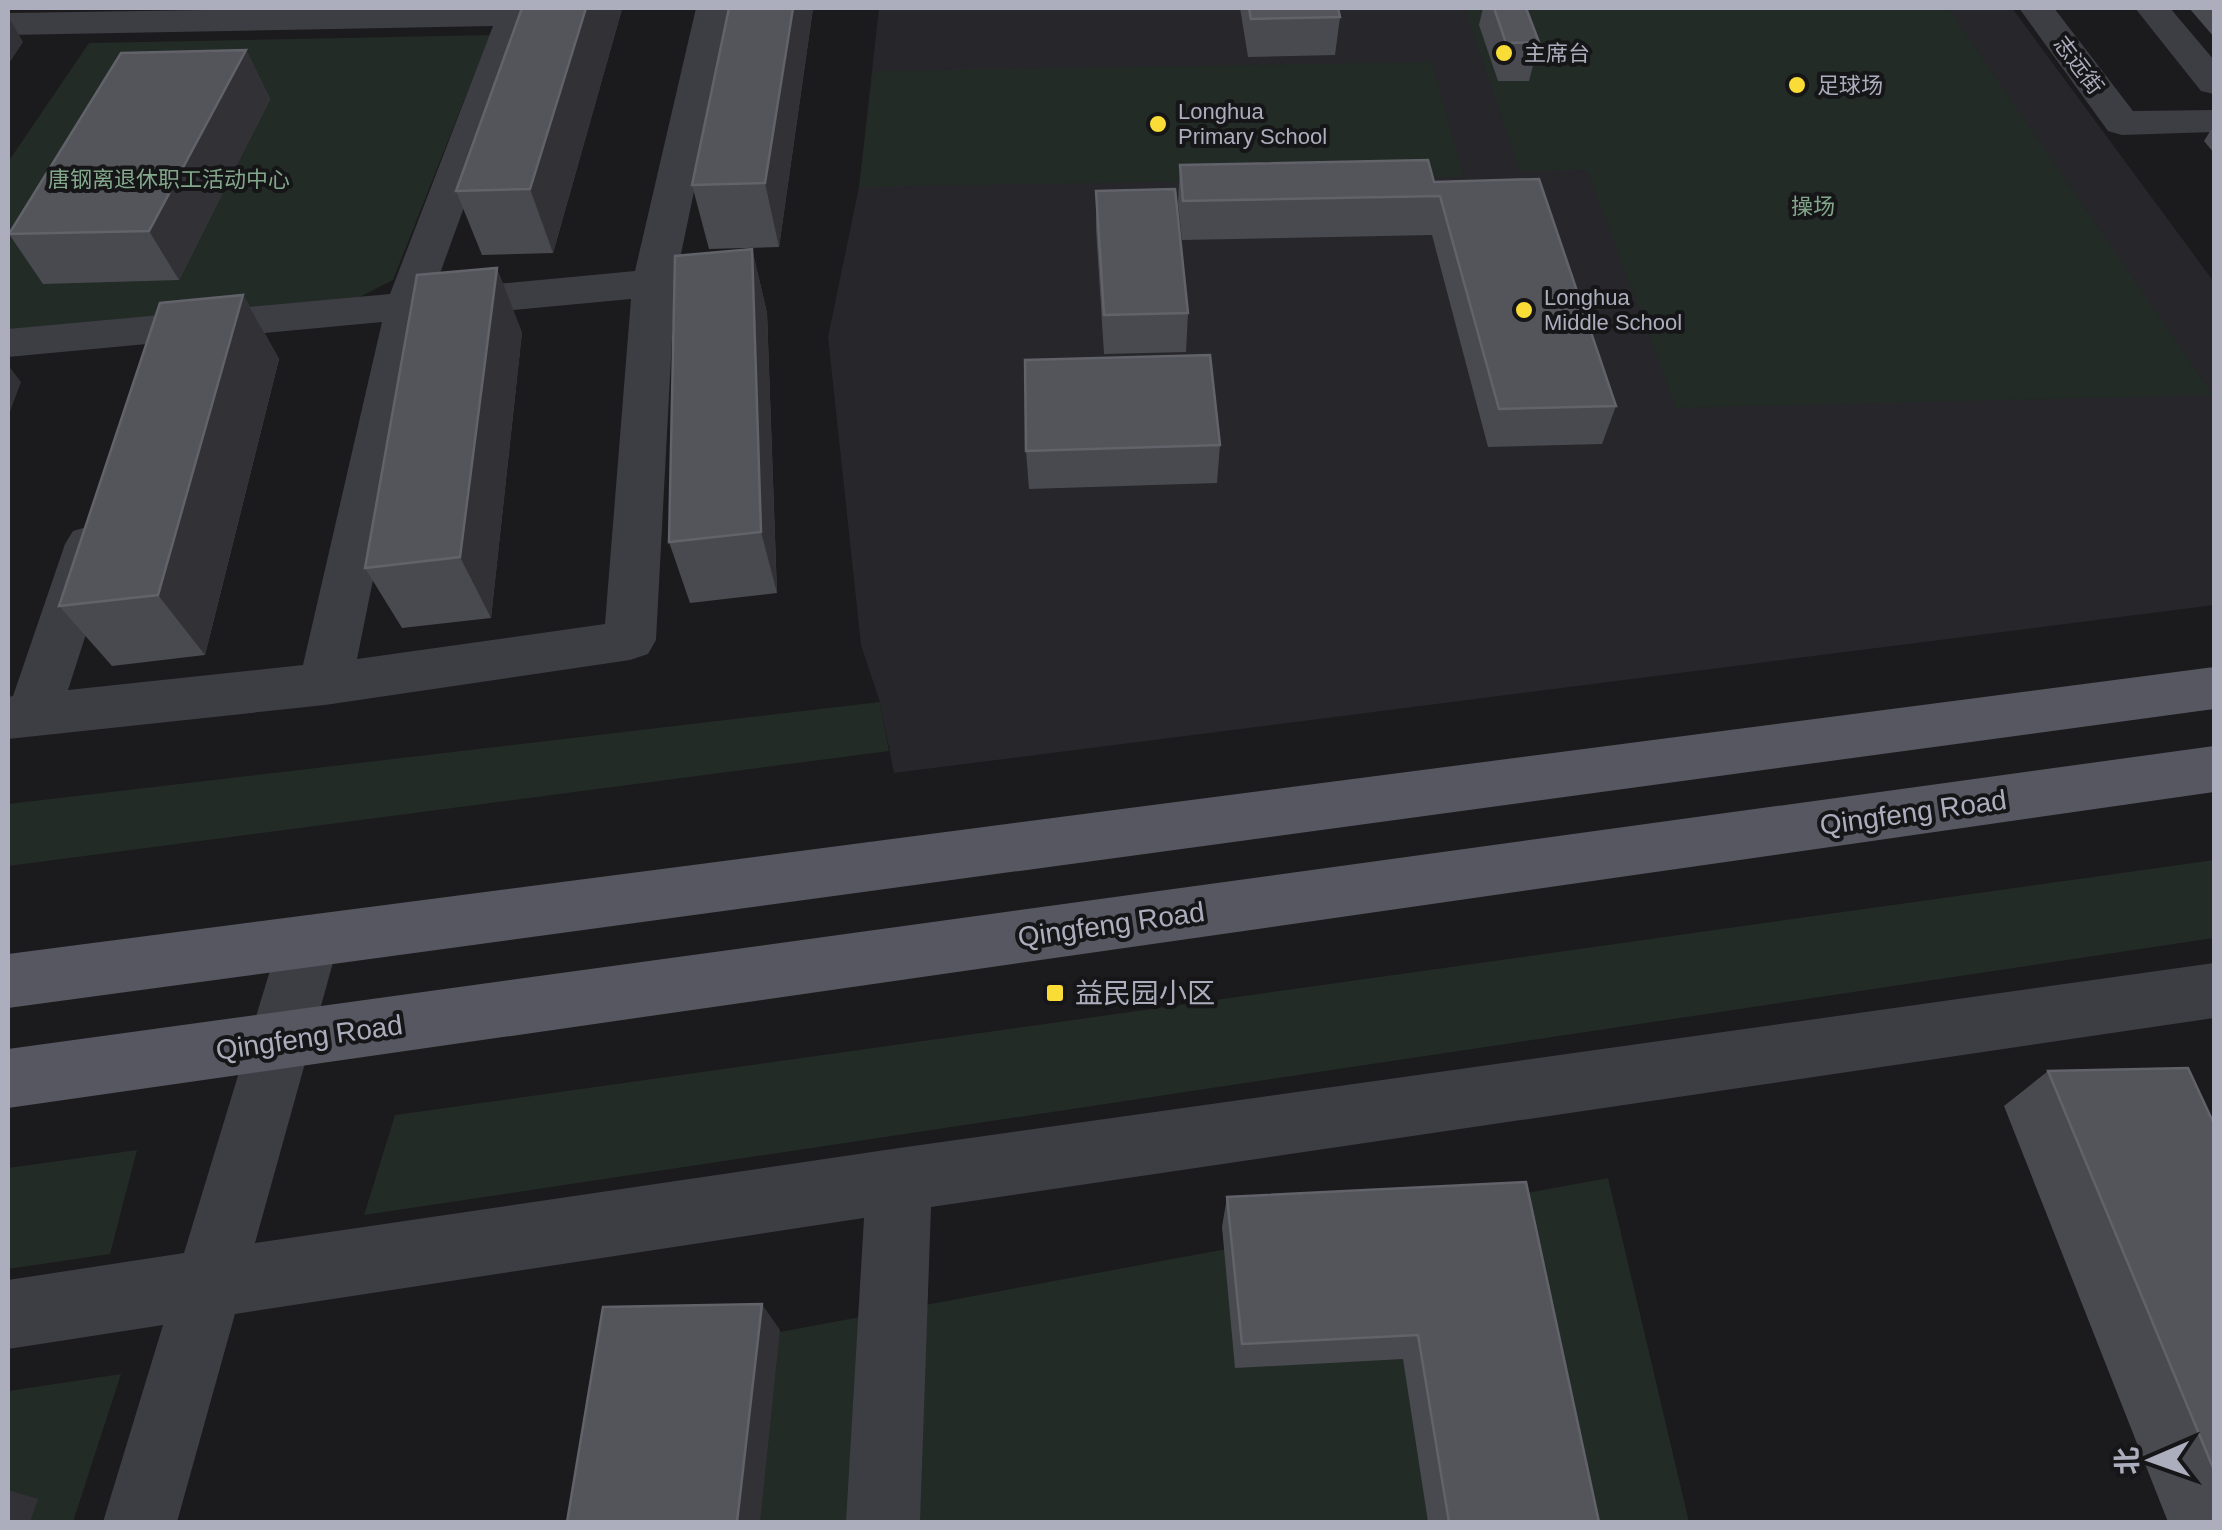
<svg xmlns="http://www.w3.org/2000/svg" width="2222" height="1530" font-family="Arial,'Noto Sans SC',sans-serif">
<rect width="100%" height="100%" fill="#1b1a1d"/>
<path fill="#27262a" d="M 879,8 L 2012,8 L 2214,282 L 2214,605 L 894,773 L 880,702 L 861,645 L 828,337 L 859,187 Z"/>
<g fill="#222b25">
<path d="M 1465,8 L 1948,8 L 2213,395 L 1676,408 L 1587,170 L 1520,171 Z"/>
<path d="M 490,35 L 393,280 L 352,301 L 8,330 L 8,162 L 89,43 Z"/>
<path d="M 1432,62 L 1464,177 L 859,187 L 873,71 Z"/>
<path d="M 880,702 L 889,751 L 8,866 L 8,804 Z"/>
<path d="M 2214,860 L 2214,938 L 364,1215 L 395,1115 Z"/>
<path d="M 137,1150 L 110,1254 L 8,1269 L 8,1168 Z"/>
<path d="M 1608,1178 L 1689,1522 L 593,1522 L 618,1362 Z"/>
<path d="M 121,1374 L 73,1522 L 8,1522 L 8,1391 Z"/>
</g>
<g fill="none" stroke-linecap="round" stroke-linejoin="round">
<g fill="#3d3d44" fill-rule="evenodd">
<path d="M 335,8 L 536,8 L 434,290 L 635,271 L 696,8 L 732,8 L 675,283 L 656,640 L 648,654 L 630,660 L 325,705 L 8,739 L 8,697 L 13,696 L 65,544 L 73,531 L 90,526 L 107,531 L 115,544 L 68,690 L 303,665 L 382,322 L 8,357 L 8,329 L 390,294 L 493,26 L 8,35 L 8,13 ZM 631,299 L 605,624 L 357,659 L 426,318 Z"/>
<path d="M 2019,8 L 2054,8 L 2133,111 L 2214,110 L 2214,132 L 2122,135 L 2108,131 Z"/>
<path d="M 2135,8 L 2170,8 L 2214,60 L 2214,94 L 2201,91 Z"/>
<path d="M 309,915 L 330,922 L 339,941 L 255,1243 L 899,1148 L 2214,963 L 2214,1018 L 931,1207 L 920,1522 L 846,1522 L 864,1218 L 235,1314 L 177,1522 L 103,1522 L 163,1325 L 8,1349 L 8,1280 L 184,1253 L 279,941 L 288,922 Z"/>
</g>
<g fill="#575761" fill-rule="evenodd">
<path d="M 2214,667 L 2214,709 L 8,1008 L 8,954 Z"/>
<path d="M 2214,746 L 2214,792 L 8,1108 L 8,1049 Z"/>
</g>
</g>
<g fill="#494a4f">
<path d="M 729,8 L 813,8 L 779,247 L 709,249 L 692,185 Z"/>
<path d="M 1240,8 L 1338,8 L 1340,17 L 1335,55 L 1248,57 Z"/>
<path d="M 1483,8 L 1526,8 L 1539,42 L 1529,81 L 1498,81 L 1479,25 Z"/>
<path d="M 2189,8 L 2214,8 L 2214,37 Z"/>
<path d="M 622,9 L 553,253 L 482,255 L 456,191 Z"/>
<path d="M 246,50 L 270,99 L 179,280 L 43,284 L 9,234 Z"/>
<path d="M 2214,125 L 2214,153 L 2204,141 Z"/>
<path d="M 1180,165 L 1434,182 L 1616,406 L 1602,444 L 1488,447 L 1432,235 L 1182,240 L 1178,204 Z"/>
<path d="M 1096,191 L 1188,313 L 1186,352 L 1104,354 L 1096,229 Z"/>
<path d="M 752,249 L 767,313 L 777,593 L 690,603 L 669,542 Z"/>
<path d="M 243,295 L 279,359 L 205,655 L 112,666 L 59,606 Z"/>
<path d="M 522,332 L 491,618 L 402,628 L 365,568 Z"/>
<path d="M 1220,445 L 1217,483 L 1029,489 L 1026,451 Z"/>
<path d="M 2048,1071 L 2214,1124 L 2214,1522 L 2168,1522 L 2004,1106 Z"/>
<path d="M 1526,1182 L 1599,1522 L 1428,1522 L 1403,1359 L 1235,1368 L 1222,1227 L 1227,1197 Z"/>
</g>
<g fill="#323236">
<path d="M 586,8 L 622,9 L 553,253 L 530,189 Z"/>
<path d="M 793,8 L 813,8 L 779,247 L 765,183 Z"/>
<path d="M 8,16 L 23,42 L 8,65 Z"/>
<path d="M 246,50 L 270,99 L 179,280 L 149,231 Z"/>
<path d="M 752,249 L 767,313 L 777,593 L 761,532 Z"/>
<path d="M 497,268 L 522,332 L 491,618 L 460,557 Z"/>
<path d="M 243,295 L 279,359 L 205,655 L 158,595 Z"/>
<path d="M 8,365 L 21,382 L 8,417 Z"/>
<path d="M 762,1304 L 780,1330 L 760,1522 L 737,1522 Z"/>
<path d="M 8,1490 L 38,1499 L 30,1522 L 8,1522 Z"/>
</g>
<g fill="#54545b" stroke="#62626a" stroke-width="2.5">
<path d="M 522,8 L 586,8 L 530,189 L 456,191 Z"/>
<path d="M 729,8 L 793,8 L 765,183 L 692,185 Z"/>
<path d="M 1249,8 L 1338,8 L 1340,17 L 1251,19 Z"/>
<path d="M 1494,8 L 1526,8 L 1539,42 L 1506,43 Z"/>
<path d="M 246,50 L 149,231 L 9,234 L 121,53 Z"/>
<path d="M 1428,160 L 1434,182 L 1539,179 L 1616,406 L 1499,409 L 1440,196 L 1183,201 L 1180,165 Z"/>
<path d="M 1175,189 L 1188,313 L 1104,315 L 1096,191 Z"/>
<path d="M 752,249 L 761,532 L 669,542 L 675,256 Z"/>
<path d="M 497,268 L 460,557 L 365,568 L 417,275 Z"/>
<path d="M 243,295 L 158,595 L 59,606 L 160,303 Z"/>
<path d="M 1210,355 L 1220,445 L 1026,451 L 1025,360 Z"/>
<path d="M 2188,1068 L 2214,1124 L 2214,1470 L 2048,1071 Z"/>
<path d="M 1526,1182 L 1599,1522 L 1449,1522 L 1418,1335 L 1242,1344 L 1227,1197 Z"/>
<path d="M 762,1304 L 737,1522 L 567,1522 L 603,1307 Z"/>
</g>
<g fill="#f9dd36" stroke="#161518" stroke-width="4">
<circle cx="1504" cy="53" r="10"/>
<circle cx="1797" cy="85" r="10"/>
<circle cx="1158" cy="124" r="10"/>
<circle cx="1524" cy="310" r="10"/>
<rect x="1045" y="983" width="20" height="20" rx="5"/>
</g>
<g text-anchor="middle" stroke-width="8" stroke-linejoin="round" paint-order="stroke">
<g font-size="22" fill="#acaebd" stroke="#161518" text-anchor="start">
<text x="1524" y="61">主席台</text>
<text x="1817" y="93">足球场</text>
<text x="1178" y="119">Longhua<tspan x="1178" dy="25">Primary School</tspan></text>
<text x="1544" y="305">Longhua<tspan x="1544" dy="25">Middle School</tspan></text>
</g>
<g font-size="22" fill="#acaebd" stroke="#161518">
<text transform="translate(2079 65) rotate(53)" y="8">志远街</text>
</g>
<g font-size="22" fill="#83a88c" stroke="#161518">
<text x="169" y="187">唐钢离退休职工活动中心</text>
<text x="1813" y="214">操场</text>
</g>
<g font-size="28" fill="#acaebd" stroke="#161518">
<text transform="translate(1913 812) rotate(-8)" y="10">Qingfeng Road</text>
<text transform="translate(1111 924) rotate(-8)" y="10">Qingfeng Road</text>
<text transform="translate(309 1037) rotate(-8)" y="10">Qingfeng Road</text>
</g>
<g font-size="28" fill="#acaebd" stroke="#161518" text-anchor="start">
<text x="1075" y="1003">益民园小区</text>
</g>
</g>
<rect width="2222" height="1530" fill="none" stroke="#acaebd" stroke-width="20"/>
<g transform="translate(2152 1460) rotate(268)" stroke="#161518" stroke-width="8" paint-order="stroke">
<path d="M0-8L18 38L0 25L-18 38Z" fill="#acaebd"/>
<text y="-15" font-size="28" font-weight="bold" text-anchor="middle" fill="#acaebd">北</text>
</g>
</svg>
